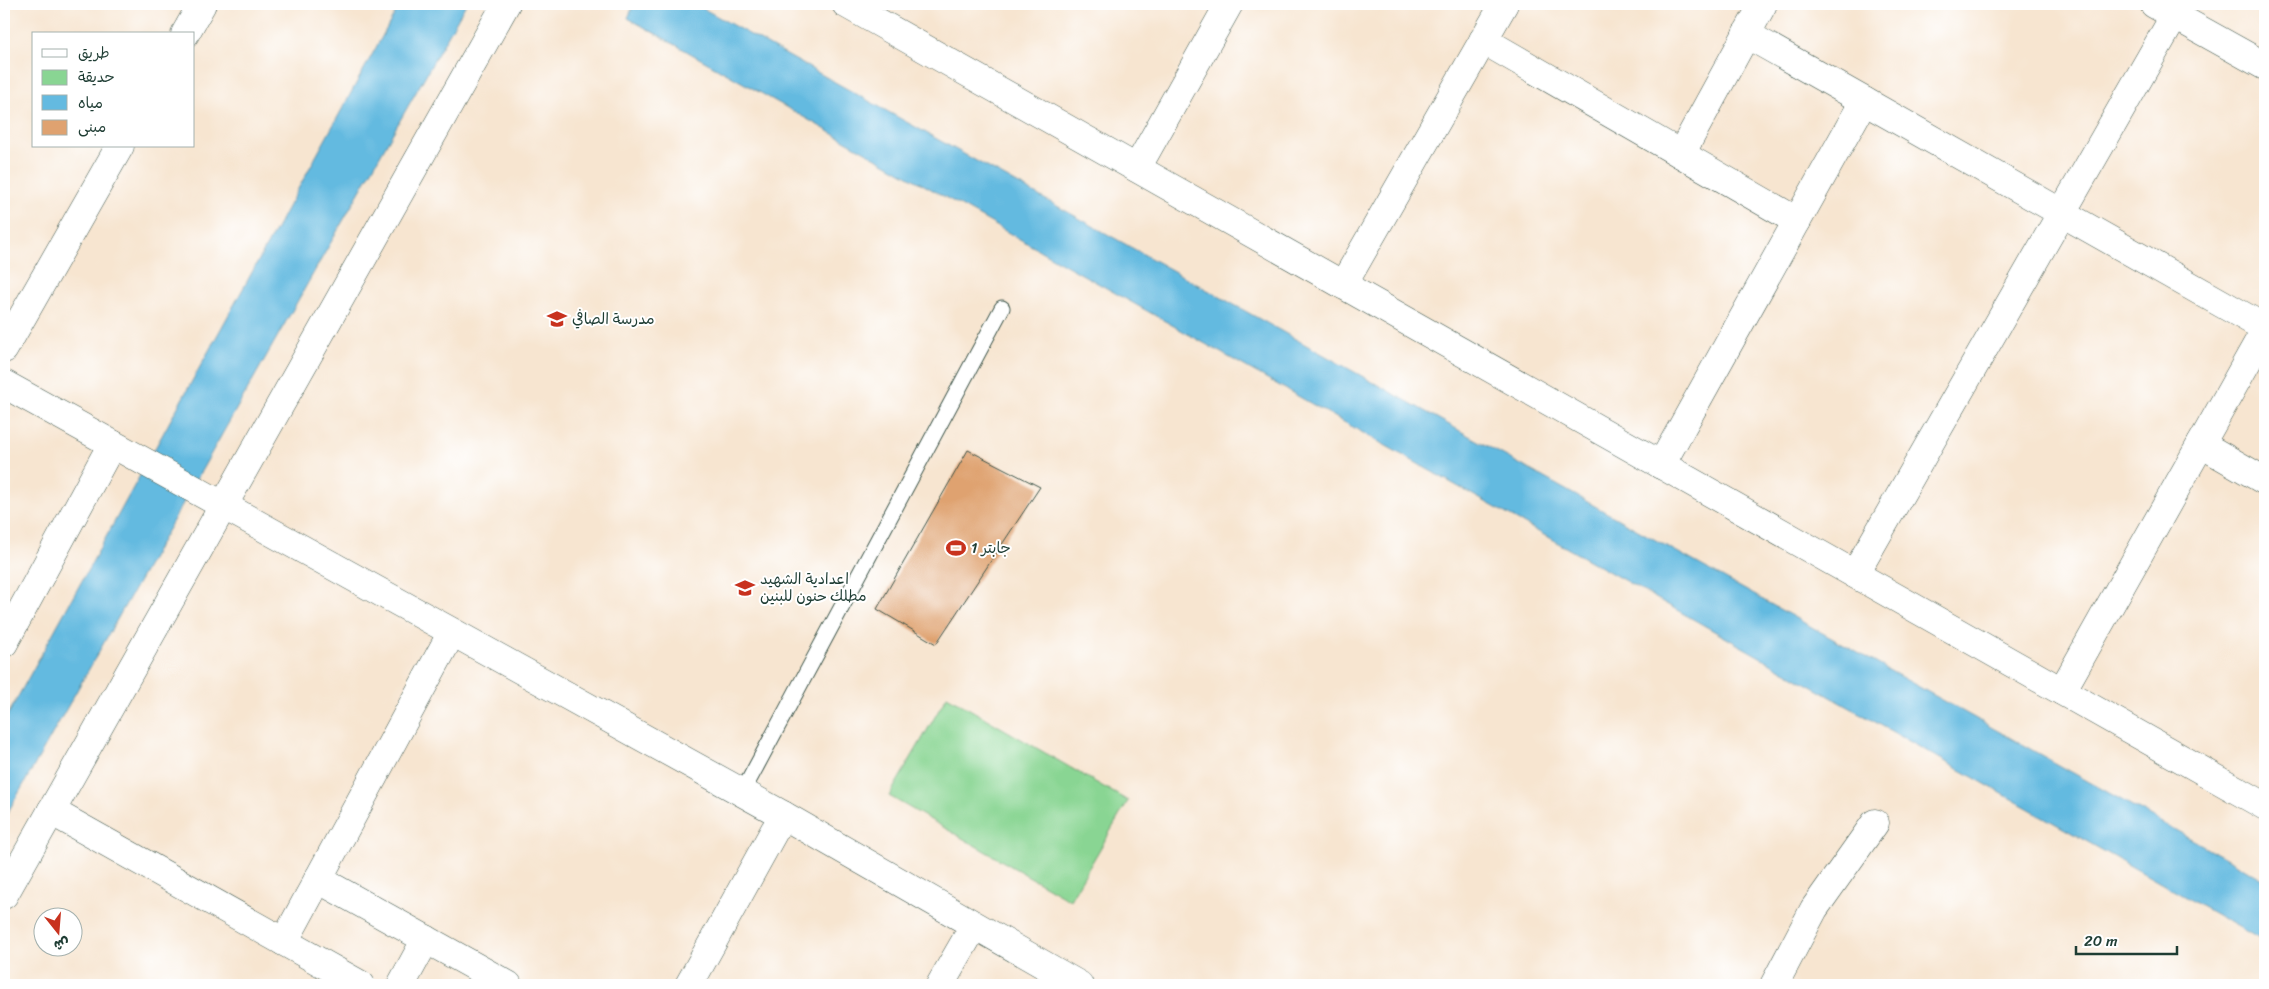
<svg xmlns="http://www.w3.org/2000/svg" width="2269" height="989" font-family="Sriracha,'Playpen Sans Arabic',sans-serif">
<rect width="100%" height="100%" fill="#fff"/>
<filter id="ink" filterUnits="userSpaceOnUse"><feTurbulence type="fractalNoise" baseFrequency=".02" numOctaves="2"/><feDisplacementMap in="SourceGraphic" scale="10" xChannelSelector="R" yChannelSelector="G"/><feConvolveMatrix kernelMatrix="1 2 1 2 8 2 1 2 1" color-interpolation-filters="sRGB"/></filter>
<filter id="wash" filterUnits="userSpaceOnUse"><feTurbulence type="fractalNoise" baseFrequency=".0096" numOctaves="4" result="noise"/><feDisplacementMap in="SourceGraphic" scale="20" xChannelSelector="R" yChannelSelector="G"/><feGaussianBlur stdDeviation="1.12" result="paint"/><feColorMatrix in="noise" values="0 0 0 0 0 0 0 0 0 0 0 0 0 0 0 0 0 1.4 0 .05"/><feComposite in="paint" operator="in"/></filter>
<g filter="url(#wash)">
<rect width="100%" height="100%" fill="#f7e5d0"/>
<path fill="#89d593" stroke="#548964" d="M 947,696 L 1128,801 L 1070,900 L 889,796 Z"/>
<g fill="#64bae0" stroke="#427c8a">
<path d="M 400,4 L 466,4 L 4,819 L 4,722 Z"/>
<path d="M 634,4 L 695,4 L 2265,880 L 2265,942 L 628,18 Z"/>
</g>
<g id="blocks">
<path fill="#dfa270" d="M 968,450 L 1040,487 L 936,644 L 877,609 Z"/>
</g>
</g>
<g filter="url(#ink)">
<use href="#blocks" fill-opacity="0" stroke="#3f564b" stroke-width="1"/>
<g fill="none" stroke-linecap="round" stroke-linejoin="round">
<defs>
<path id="lane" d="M 742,793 L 1002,308"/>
<g id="street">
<path d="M 2154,4 L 2265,66"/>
<path d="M 185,34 L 202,4"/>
<path d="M 1746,34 L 2265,328"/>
<path d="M 1483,40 L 1797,221"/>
<path d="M 1681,154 L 1763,4"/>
<path d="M 1137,168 L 1229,4"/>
<path d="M 1343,285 L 1504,4"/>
<path d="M 4,349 L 120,146"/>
<path d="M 2201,444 L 2265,481"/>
<path d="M 1661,465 L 1864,101"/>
<path d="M 1855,574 L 2175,15"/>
<path d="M 4,643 L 112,444"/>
<path d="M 2062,691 L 2265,330"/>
<path d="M 51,811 L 361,985"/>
<path d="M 318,879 L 508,985"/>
<path d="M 284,942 L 451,634"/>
<path d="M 401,985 L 426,939"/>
<path d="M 689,985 L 783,815"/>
<path d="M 940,985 L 974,926"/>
<path d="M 1774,985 L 1814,909 L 1875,823"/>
</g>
<g id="secondary">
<path d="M 846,4 L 2265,806"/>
<path d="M 4,384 L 783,815 L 1079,985"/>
<path d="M 4,895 L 506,4"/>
</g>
</defs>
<use href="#lane" stroke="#3f564b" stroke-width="17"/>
<use href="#street" stroke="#3f564b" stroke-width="29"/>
<use href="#secondary" stroke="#3f564b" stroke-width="29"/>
<use href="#lane" stroke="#fff" stroke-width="15"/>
<use href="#street" stroke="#fff" stroke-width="28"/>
<use href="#secondary" stroke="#fff" stroke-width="28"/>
</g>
</g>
<defs>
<symbol id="school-bare" viewBox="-9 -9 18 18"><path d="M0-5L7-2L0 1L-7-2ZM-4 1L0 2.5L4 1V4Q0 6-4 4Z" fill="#c8321e" stroke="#fff" stroke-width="2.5" paint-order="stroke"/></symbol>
<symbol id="stadium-bare" viewBox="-9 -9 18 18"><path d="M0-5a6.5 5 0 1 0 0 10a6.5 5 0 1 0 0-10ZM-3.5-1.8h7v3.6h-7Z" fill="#c8321e" stroke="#fff" stroke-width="2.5" paint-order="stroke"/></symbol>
</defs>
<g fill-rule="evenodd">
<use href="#school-bare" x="543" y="305" width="28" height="28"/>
<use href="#stadium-bare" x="942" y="534" width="28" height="28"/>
<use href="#school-bare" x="731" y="574" width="28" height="28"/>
</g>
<g text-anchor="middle" stroke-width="4" stroke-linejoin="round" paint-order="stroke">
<g font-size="15" fill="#1f3d34" stroke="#fff" text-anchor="start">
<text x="572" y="324">مدرسة الصافي</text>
<text x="971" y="553">جابتر 1</text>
<text x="760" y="584">اعدادية الشهيد<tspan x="760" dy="17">مطلك حنون للبنين</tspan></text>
</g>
</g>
<rect width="2269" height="989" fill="none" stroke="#fff" stroke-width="20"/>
<rect x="32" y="32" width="162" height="115" fill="#ffffff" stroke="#a5b1ae"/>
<rect x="42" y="49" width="25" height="8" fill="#ffffff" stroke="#a5b1ae"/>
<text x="78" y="58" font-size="15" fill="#1f3d34">طريق</text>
<rect x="42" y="70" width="25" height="15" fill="#89d593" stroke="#a5b1ae"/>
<text x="78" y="82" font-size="15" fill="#1f3d34">حديقة</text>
<rect x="42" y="95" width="25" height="15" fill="#64bae0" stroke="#a5b1ae"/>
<text x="78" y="108" font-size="15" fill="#1f3d34">مياه</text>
<rect x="42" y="120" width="25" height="15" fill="#dfa270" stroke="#a5b1ae"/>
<text x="78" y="132" font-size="15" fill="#1f3d34">مبنى</text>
<g transform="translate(58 932) rotate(163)"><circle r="24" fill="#ffffff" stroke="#a5b1ae"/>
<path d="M0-4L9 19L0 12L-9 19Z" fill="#c8321e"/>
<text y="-8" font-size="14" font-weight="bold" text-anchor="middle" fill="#1f3d34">ش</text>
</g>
<path d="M2076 946v8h101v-8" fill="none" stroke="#1f3d34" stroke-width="2.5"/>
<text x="2084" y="946" font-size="15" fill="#1f3d34" stroke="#ffffff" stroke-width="4" paint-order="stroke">20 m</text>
</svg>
